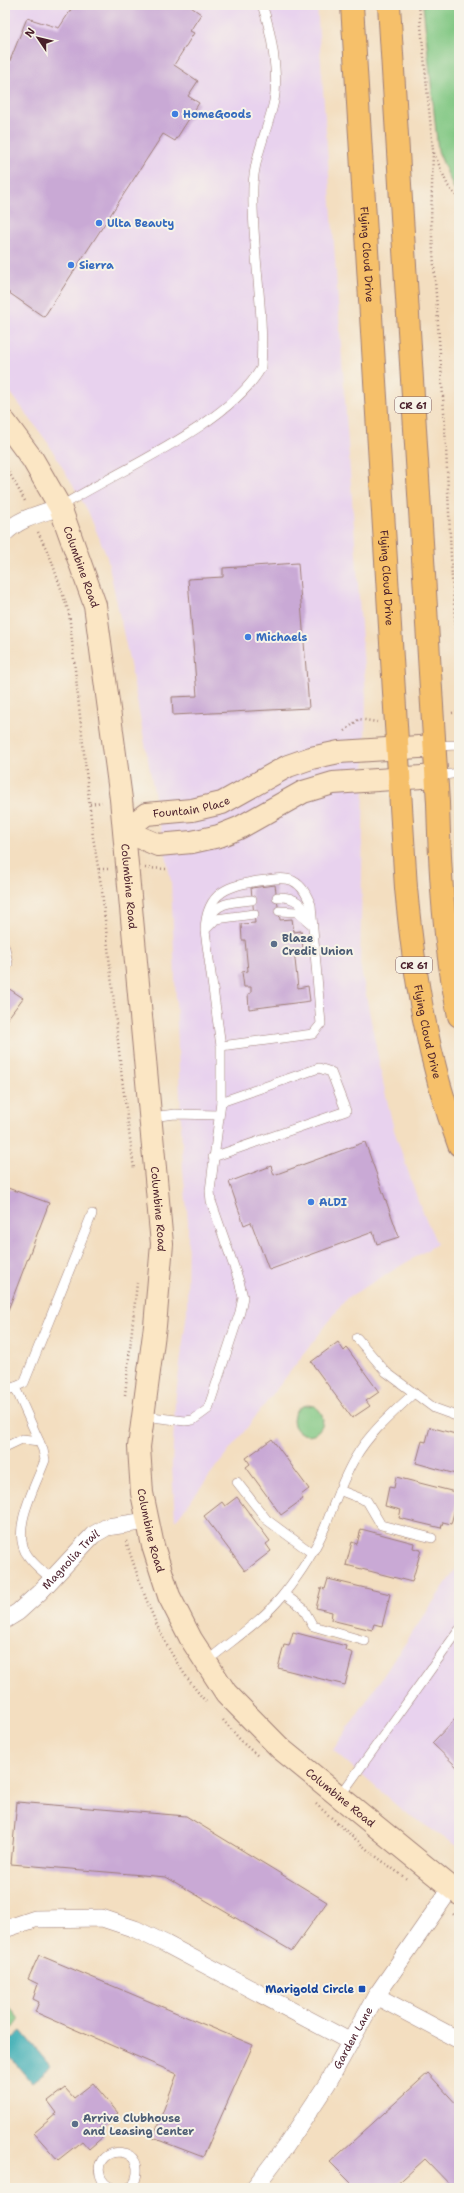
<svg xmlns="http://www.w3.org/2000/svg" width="464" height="2193" font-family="'Shantell Sans',sans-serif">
<rect width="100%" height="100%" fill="#f7f3e8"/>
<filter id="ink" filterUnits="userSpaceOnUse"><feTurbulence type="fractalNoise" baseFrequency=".025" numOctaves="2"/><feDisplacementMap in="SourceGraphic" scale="8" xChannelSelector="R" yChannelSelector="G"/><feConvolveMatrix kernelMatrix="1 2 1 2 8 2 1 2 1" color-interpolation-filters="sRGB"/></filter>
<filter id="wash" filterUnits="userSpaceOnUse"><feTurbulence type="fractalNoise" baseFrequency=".012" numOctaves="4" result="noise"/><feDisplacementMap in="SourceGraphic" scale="16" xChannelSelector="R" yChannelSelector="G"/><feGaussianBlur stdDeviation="0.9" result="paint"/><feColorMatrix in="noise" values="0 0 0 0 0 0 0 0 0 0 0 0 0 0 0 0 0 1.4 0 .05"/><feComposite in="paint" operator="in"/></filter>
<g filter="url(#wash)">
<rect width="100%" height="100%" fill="#f3dec0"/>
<g fill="#e8d2ee">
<path d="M 5,5 L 317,5 L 366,696 L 360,964 L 384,1087 L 394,1130 L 419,1203 L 437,1244 L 347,1298 L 175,1521 L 172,1465 L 175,1402 L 187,1312 L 188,1222 L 183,1168 L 171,882 L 129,659 L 107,557 L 88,511 L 48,443 L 5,385 Z"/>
<path d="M 459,1564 L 459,1847 L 403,1811 L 333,1750 Z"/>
</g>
<g fill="#81c783" stroke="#667357">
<path d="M 423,5 L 455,5 L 459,9 L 459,184 L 454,189 L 438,151 Z"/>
<circle cx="308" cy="1420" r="15"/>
<path d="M 5,2002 L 20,2020 L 5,2033 Z"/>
</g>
<path fill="#3daeb5" stroke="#446670" d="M 21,2031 L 51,2067 L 32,2082 L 5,2050 L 5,2045 Z"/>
<g id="blocks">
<g fill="#c9a9d5">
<path d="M 74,5 L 188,5 L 201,14 L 190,31 L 194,33 L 174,65 L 198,81 L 188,96 L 199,103 L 175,141 L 163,134 L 44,317 L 5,290 L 5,108 L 8,103 L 5,101 L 5,73 L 27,18 L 59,28 Z"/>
<path d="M 298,563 L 309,708 L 173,715 L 172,697 L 197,696 L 188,579 L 223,577 L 223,568 Z"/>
<path d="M 275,885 L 280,920 L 292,919 L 294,932 L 301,931 L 303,949 L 294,950 L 298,988 L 308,986 L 310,1001 L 249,1009 L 248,994 L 251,993 L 251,987 L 244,987 L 242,972 L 248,971 L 245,940 L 242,940 L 241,924 L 255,923 L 251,888 Z"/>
<path d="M 5,986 L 23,998 L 5,1022 Z"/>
<path d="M 365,1142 L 399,1237 L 377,1244 L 373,1232 L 269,1270 L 251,1222 L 244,1225 L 229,1182 L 271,1166 L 274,1175 Z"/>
<path d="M 5,1187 L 49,1203 L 5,1318 Z"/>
<path d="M 338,1342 L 344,1351 L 347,1348 L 379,1392 L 366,1401 L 370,1406 L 352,1418 L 311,1362 Z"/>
<path d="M 430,1427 L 459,1435 L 459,1475 L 416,1463 L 422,1441 L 426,1442 Z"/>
<path d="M 272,1439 L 309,1489 L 301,1495 L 303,1499 L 281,1515 L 246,1467 L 250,1464 L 246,1458 Z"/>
<path d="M 396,1477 L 459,1493 L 451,1524 L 443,1522 L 441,1528 L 399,1518 L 401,1510 L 385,1506 L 389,1487 L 394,1488 Z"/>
<path d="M 237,1497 L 270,1541 L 266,1544 L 271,1551 L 245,1571 L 204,1516 L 222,1502 L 225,1506 Z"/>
<path d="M 361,1529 L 414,1543 L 413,1548 L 421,1550 L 412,1582 L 346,1565 L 352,1542 L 357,1544 Z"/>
<path d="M 328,1579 L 390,1594 L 382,1626 L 374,1624 L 372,1630 L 331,1620 L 332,1612 L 316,1608 L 321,1588 L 325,1589 Z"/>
<path d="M 293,1632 L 346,1646 L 345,1650 L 353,1653 L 345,1685 L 278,1668 L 284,1645 L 289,1646 Z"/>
<path d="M 459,1715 L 459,1769 L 432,1743 Z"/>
<path d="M 17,1802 L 186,1816 L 327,1902 L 292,1951 L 166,1877 L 11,1864 Z"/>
<path d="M 39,1955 L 253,2045 L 203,2157 L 153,2138 L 177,2074 L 35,2012 L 39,2002 L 33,1999 L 38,1984 L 28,1979 Z"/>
<path d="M 428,2073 L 459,2107 L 459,2188 L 453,2188 L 425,2159 L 393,2188 L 356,2188 L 330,2162 Z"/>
<path d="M 93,2083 L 118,2113 L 99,2128 L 104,2136 L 89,2149 L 82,2141 L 58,2160 L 34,2133 L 57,2113 L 48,2101 L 65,2088 L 74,2098 Z"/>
</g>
</g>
</g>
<g filter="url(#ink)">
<use href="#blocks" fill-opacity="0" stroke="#9e7e76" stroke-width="1"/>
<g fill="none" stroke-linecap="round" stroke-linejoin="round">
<defs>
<g id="lane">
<path d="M 60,507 C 116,471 229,425 261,368 C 265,308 251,246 253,186 C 254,157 268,129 274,101 C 279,75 271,29 262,5"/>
<path d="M 435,746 L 459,745"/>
<path d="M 437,776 L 459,773"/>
<path d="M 277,897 C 295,896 303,904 310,920"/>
<path d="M 279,911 L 297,912 L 310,923"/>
<path d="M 209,920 C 216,901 235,902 252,900"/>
<path d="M 207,928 L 216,919 L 254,914"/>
<path d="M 5,948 L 8,964 L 5,968"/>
<path d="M 151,1117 L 175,1114 L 219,1115"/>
<path d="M 213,1157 L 346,1111 L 331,1072 L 319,1068 L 221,1102"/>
<path d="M 357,1338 L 386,1372 L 434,1408 L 459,1417"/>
<path d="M 15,1387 L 24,1383 L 92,1214"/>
<path d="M 5,1391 L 15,1387 L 43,1450 L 45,1460 C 36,1485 9,1532 28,1556 C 34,1565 44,1572 52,1580"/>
<path d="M 143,1416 L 185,1421 L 193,1420 L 208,1409 L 240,1312 L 243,1297 L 239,1281 L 211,1201 L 210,1191 L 221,1102 L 221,1046 L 205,931 C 206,891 230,884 266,880 C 274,879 285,877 293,881 C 303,886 307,896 311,905 L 321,1024 L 313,1034 L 221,1046"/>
<path d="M 5,1447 L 22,1439 L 39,1441"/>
<path d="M 237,1482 L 267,1520 L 312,1553"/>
<path d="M 339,1490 L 367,1501 L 381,1525 L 432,1538"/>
<path d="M 284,1594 L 303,1608 L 313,1626 L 365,1641"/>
<path d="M 206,1662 C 232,1640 261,1622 283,1595 C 299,1575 315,1551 325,1527 C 334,1504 342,1480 355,1458 C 370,1432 393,1413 414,1393"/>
<path d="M 340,1796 L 459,1630"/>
<path d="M 113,2188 C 107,2186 102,2182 100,2175 C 92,2143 153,2143 133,2186 L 127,2188"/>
</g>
<g id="street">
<path d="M 5,533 C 20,518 40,514 60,507"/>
<path id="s1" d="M 5,1620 L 18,1612 L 39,1593 L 93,1535 L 107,1527 L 147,1521"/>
<path d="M 5,1929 L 35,1919 L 102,1918 L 135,1929 L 166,1944 L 349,2041"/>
<path d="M 376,1996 L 459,2040"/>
<path id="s2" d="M 254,2188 L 286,2146 L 327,2084 L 376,1996 L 451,1888"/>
</g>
<g id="secondary">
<path id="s3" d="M 5,422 L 33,460 L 60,507 L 95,605 L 121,799 L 162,1244 L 155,1326 L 139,1447 L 142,1493 L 153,1546 L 169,1596 L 191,1639 L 226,1693 L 281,1749 L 459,1894"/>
<path id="s4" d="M 125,831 L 146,814 L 192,810 L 222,803 L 288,766 L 311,758 L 339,752 L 435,746"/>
<path d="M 125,831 L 158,845 L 192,842 L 219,836 L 239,828 L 303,792 L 333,783 L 437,776"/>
</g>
<g id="primary">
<path id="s5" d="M 352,5 L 406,888 C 414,976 428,1062 459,1145"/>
<path d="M 389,5 L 438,803 C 440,875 444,946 459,1016"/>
</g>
</defs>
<use href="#lane" stroke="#9e7e76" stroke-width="10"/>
<use href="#street" stroke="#9e7e76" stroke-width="18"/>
<use href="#secondary" stroke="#9e7e76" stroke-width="24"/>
<use href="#primary" stroke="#9e7e76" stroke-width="24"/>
<g stroke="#9e7e76" stroke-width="2.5" stroke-dasharray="1 3" stroke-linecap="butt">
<path d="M 419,5 L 433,150 L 431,222 L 445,426 L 452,578 L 459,669"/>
<path d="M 434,153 L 448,186 L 459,199"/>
<path d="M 5,465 L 25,501"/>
<path d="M 38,532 L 51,559 L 69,613 L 93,837 L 102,891 L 122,1079 L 134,1169"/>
<path d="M 452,713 L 459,712"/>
<path d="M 345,731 L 359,719 L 377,722"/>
<path d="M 90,804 L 102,802"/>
<path d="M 145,868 L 167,869"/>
<path d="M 99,869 L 108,869"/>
<path d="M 125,1395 L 137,1283"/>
<path d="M 126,1541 C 147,1604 162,1651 207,1703"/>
<path d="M 223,1720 L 244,1744 L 258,1756"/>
<path d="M 316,1804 L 370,1852 L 408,1880"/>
<path d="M 453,1914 L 459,1918"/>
</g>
<use href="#lane" stroke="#fff" stroke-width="9"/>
<use href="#street" stroke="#fff" stroke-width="17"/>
<use href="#secondary" stroke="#fbe6c4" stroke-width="22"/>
<use href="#primary" stroke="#f6c06b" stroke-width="22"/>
</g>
</g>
<g fill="#3f7fe0" stroke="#f7f3e8" stroke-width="1.5">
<circle cx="175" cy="114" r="4"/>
<circle cx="99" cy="223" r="4"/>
<circle cx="71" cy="265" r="4"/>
<circle cx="248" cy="637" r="4"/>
<circle cx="311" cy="1202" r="4"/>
</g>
<g fill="#5c6f8a" stroke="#f7f3e8" stroke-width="1.5">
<circle cx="274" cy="944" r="4"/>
<circle cx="75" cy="2124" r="4"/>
</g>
<rect fill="#1a4fb4" stroke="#f7f3e8" stroke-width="1.5" x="358" y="1985" width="8" height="8" rx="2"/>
<g text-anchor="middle" stroke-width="4" stroke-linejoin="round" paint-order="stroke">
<g fill="#f7f3e8" stroke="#7e5f64" stroke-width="1">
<rect x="395" y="397" width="36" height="16" rx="3"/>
<rect x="396" y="957" width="36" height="16" rx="3"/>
</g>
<g font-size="10" font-weight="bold" fill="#4a1f2b">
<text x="413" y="409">CR 61</text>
<text x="414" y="969">CR 61</text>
</g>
<g font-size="11" font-weight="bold" fill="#366cbe" stroke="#f7f3e8" text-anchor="start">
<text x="183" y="118">HomeGoods</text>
<text x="107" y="227">Ulta Beauty</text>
<text x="79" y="269">Sierra</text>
<text x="256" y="641">Michaels</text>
<text x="319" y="1206">ALDI</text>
</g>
<g font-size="11" fill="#4a1f2b" stroke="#f7f3e8">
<text dy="4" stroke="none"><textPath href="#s5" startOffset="250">Flying Cloud Drive</textPath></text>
<text dy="4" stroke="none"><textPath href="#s3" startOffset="165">Columbine Road</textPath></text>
<text dy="4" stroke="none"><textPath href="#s5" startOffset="574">Flying Cloud Drive</textPath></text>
<text dy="4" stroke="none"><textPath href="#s4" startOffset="73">Fountain Place</textPath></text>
<text dy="4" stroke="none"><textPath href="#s3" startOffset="489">Columbine Road</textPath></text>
<text dy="4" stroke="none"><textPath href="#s5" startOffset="1030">Flying Cloud Drive</textPath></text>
<text dy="4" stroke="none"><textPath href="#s3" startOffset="813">Columbine Road</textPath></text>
<text dy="4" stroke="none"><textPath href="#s3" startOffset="1137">Columbine Road</textPath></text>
<text dy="4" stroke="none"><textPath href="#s1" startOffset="90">Magnolia Trail</textPath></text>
<text dy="4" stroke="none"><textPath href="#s3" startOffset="1473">Columbine Road</textPath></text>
<text dy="4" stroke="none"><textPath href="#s2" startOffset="180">Garden Lane</textPath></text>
</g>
<g font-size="11" font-weight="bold" fill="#4e5e75" stroke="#f7f3e8" text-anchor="start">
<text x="282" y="942">Blaze<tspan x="282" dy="13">Credit Union</tspan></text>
<text x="83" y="2122">Arrive Clubhouse<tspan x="83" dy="13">and Leasing Center</tspan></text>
</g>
<g font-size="11" font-weight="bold" fill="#164399" stroke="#f7f3e8" text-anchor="end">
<text x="354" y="1993">Marigold Circle</text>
</g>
</g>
<rect width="464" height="2193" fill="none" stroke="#f7f3e8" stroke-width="20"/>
<g transform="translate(38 38) rotate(305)" stroke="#f7f3e8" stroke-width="3" paint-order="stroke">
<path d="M0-3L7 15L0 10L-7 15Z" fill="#4a1f2b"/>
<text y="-6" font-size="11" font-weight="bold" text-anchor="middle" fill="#4a1f2b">N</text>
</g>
</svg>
